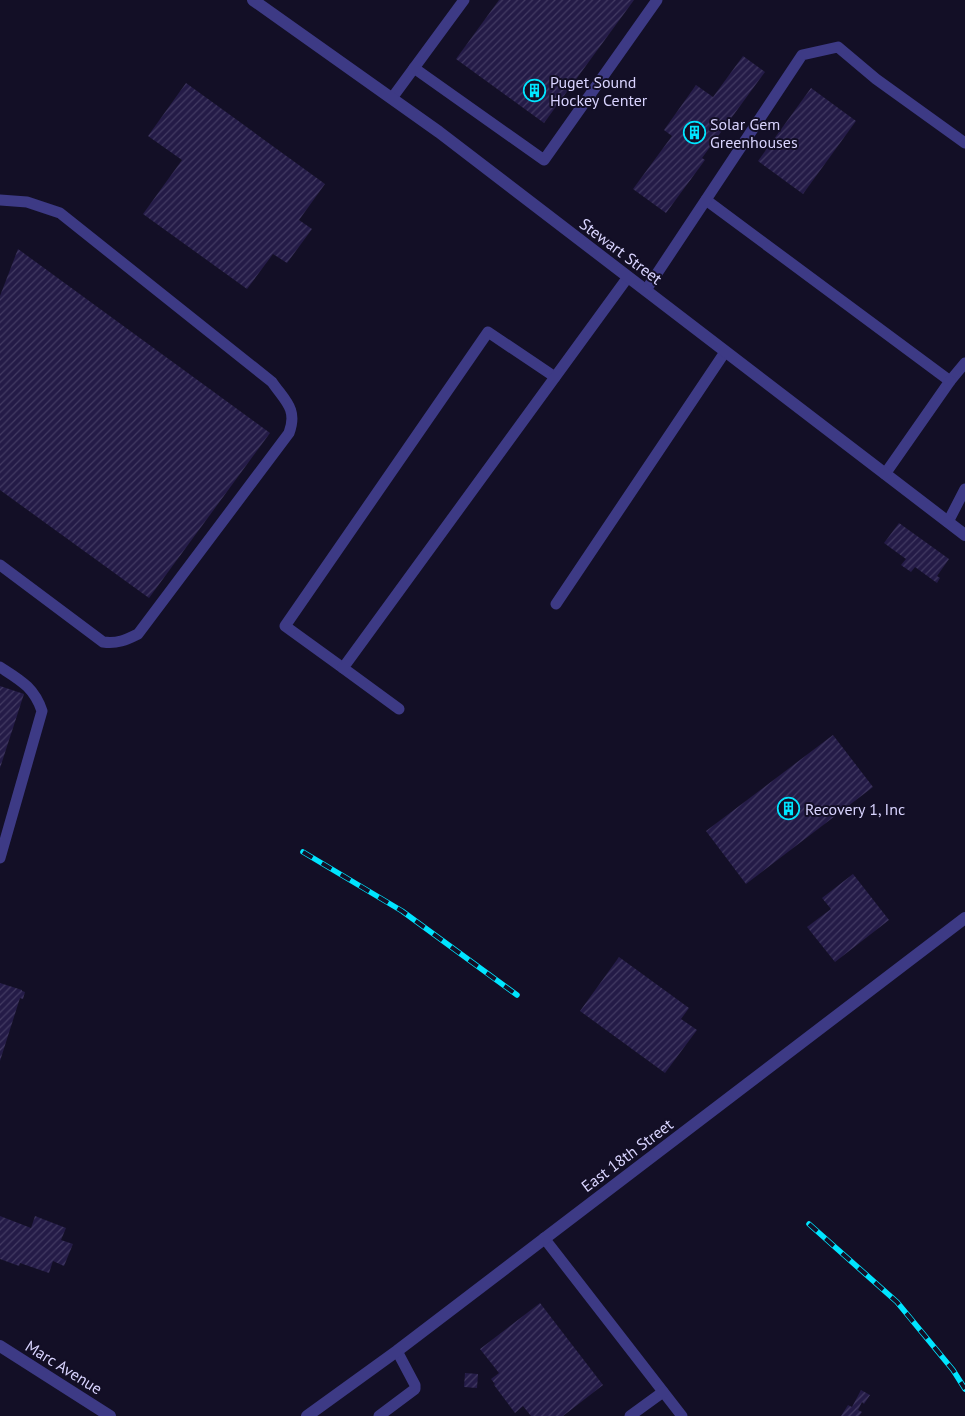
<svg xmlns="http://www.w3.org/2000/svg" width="965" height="1416" font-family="'PT Sans',sans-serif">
<defs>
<pattern id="building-hatch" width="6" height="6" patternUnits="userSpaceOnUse" patternTransform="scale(1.25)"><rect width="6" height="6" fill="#241b47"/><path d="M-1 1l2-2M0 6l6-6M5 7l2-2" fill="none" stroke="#433b63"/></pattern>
</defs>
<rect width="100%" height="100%" fill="#130f26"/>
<g fill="url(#building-hatch)">
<path d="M 499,0 L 634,0 L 544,123 L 456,59 Z"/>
<path d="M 743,56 L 765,72 L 702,158 L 705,160 L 666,213 L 633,189 L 672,136 L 664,130 L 696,85 L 713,97 Z"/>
<path d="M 186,83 L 325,184 L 299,220 L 312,229 L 287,263 L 273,254 L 247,289 L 143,214 L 182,160 L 148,136 Z"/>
<path d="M 811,88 L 856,121 L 803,194 L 758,161 Z"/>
<path d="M 18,249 L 270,433 L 149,598 L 0,490 L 0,296 Z"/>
<path d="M 899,523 L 949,559 L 937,576 L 940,578 L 937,583 L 915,567 L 911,572 L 901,565 L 906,559 L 884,543 Z"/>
<path d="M 0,686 L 24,694 L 0,768 Z"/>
<path d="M 833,735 L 873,787 L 746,884 L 706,831 Z"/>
<path d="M 853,874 L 889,920 L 835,962 L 807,927 L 831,909 L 822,898 Z"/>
<path d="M 619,957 L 689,1008 L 681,1019 L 697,1030 L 665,1073 L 580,1011 Z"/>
<path d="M 0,983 L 22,990 L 22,991 L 25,992 L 23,999 L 20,998 L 0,1061 Z"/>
<path d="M 0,1216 L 31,1228 L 35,1216 L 66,1228 L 61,1240 L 73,1244 L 64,1266 L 53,1261 L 49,1273 L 20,1263 L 19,1266 L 0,1259 Z"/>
<path d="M 540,1303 L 603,1385 L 563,1416 L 531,1416 L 523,1406 L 515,1413 L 494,1385 L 495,1384 L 491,1379 L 499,1373 L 480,1349 Z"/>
<path d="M 465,1373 L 478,1374 L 477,1388 L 464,1387 Z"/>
<path d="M 861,1390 L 870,1395 L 864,1404 L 862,1402 L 858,1410 L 862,1412 L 859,1416 L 841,1416 L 848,1405 L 852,1407 Z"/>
</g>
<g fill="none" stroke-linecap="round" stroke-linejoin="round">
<g stroke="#3d3a85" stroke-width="11">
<path d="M 414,68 L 544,160 L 657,0"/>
<path d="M 392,98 L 464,0"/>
<path d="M 0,200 L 27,202 L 60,213 L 272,382 C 285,401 298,409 289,433 L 138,634 C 126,640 117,644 103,642 L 0,565"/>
<path d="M 706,200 L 950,381 L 965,363"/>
<path d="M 646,290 L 802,55 L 838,47 L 876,79 L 965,143"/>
<path d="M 885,474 L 950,381"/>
<path d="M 948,522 L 965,489"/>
<path d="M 556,604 L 725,352"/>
<path d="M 0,667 C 20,680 34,687 42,711 L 0,858"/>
<path d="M 343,668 L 285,626 L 488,332 L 555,377"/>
<path d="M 399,709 L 343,668 L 628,277"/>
<path d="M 544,1238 L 682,1416"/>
<path d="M 379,1416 L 415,1389 L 415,1385 L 397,1351"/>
<path d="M 630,1416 L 663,1392"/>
</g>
<g stroke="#3d3a85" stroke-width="12">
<path d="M 253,0 L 439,132 L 965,535"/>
<path d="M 0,1346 L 110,1416"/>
<path d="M 307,1416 L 397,1351 L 965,918"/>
</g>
<defs>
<g id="rail">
<path d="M 303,852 L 402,911 L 517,995"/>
<path d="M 809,1224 L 897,1302 L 953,1370 L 965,1389"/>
</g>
</defs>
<use href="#rail" stroke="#00e5ff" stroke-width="5.5"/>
<use href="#rail" stroke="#130f26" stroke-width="4" stroke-dasharray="11" stroke-linecap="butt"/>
</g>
<defs>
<symbol id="building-ring" viewBox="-11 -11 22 22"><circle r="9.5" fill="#130f26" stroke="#00e5ff" stroke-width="1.5"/><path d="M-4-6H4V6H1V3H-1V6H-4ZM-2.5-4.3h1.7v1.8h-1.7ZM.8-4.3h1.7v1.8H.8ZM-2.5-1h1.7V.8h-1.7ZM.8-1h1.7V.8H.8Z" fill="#00e5ff"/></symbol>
</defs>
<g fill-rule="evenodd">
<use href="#building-ring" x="522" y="78" width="25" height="25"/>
<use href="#building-ring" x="682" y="120" width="25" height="25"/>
<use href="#building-ring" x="776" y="796" width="25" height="25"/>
</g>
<g text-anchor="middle" stroke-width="4" stroke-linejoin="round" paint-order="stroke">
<g font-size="16" fill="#d9d4ff" stroke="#130f26" text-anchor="start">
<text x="550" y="88">Puget Sound<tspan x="550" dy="18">Hockey Center</tspan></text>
<text x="710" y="130">Solar Gem<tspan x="710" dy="18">Greenhouses</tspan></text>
<text x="805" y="815">Recovery 1, Inc</text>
</g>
<g font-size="16" fill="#d9d4ff" stroke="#130f26">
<text transform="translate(621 251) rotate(37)" y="6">Stewart Street</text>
<text transform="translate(627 1155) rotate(-37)" y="6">East 18th Street</text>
<text transform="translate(64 1367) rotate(32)" y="6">Marc Avenue</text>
</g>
</g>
</svg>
